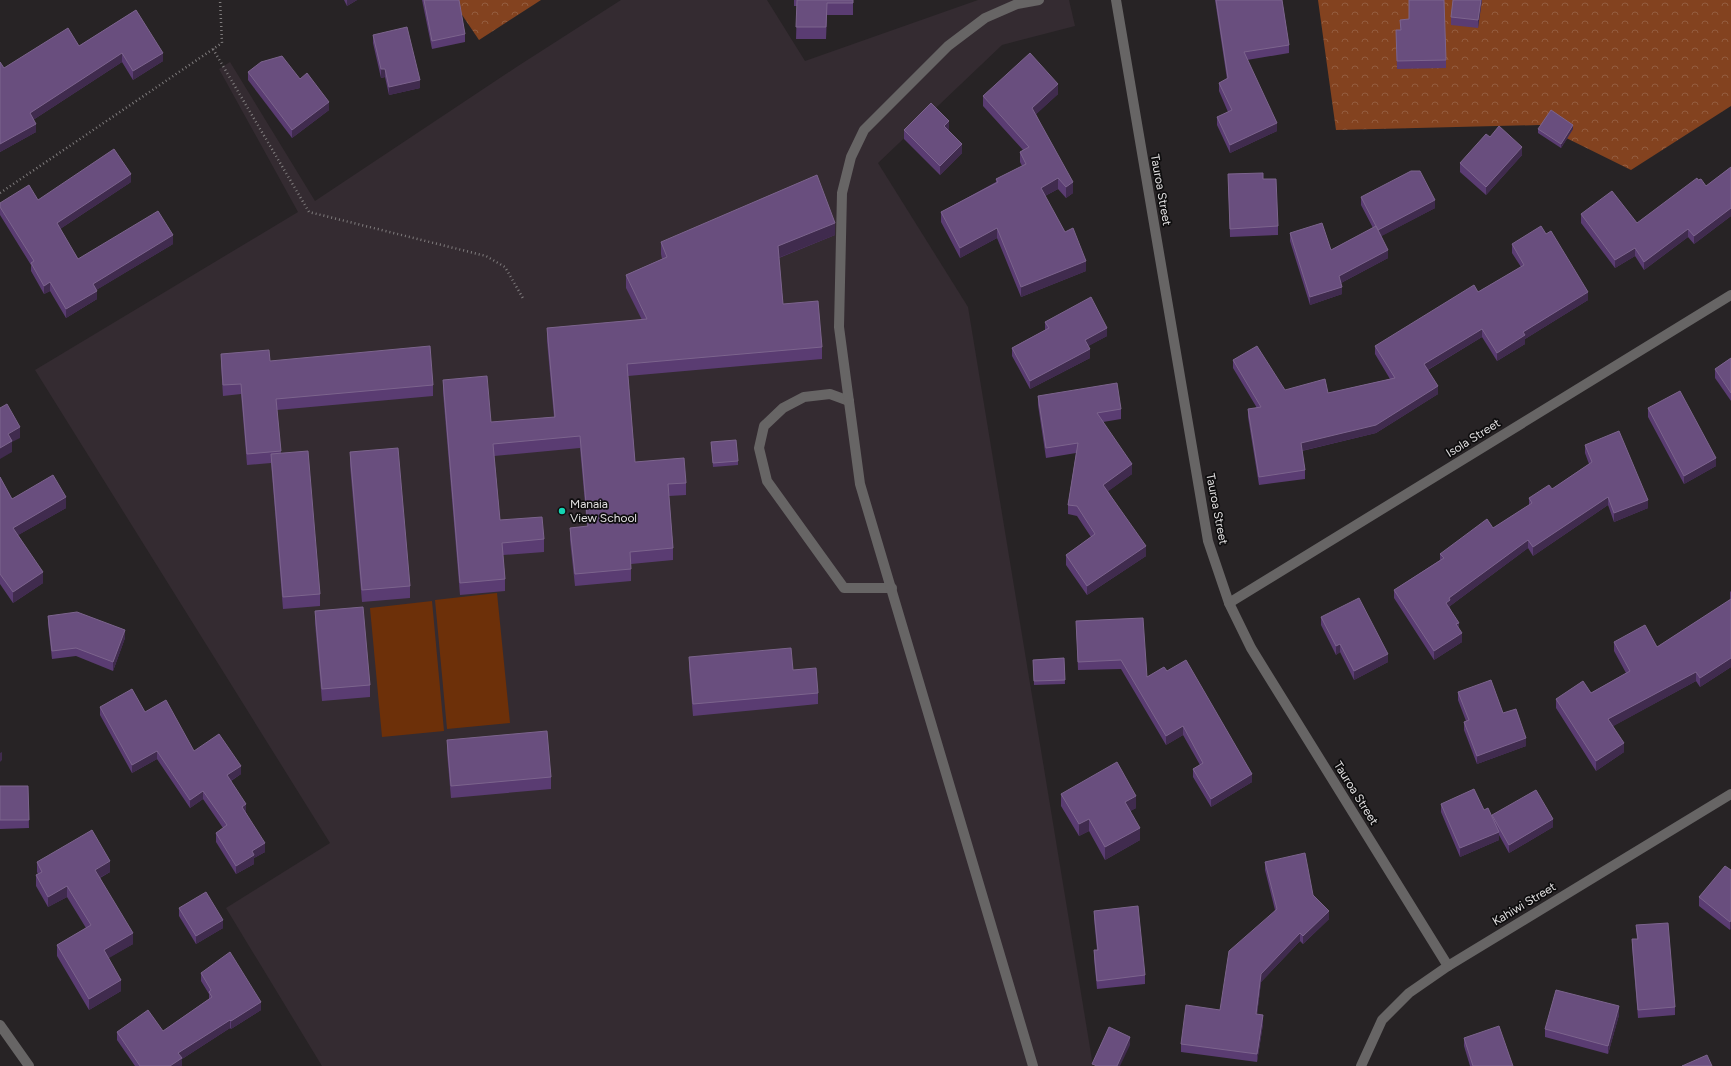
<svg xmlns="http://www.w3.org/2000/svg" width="1731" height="1066" font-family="Figtree,sans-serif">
<defs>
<pattern id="forest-crowns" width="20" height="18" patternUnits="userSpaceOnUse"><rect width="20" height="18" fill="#83421f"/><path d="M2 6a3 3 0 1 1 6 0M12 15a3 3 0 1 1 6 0" fill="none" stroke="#945d3f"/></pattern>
</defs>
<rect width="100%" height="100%" fill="#272325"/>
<path fill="#342b31" d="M 621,0 L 767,0 L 805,61 L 978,0 L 1069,0 L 1075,26 L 1002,45 L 878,163 L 968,307 L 1093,1066 L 322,1066 L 226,908 L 330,843 L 35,370 L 298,212 L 219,69 L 230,62 L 315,201 L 518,66 Z"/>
<g fill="url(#forest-crowns)">
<path d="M 452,0 L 541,0 L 479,40 Z"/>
<path d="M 1318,0 L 1731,0 L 1731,106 L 1631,170 L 1540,125 L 1336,130 Z"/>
</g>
<g fill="#6d3009">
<path d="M 497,593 L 510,723 L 447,729 L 435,600 Z"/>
<path d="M 432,601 L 444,731 L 382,737 L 370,608 Z"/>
</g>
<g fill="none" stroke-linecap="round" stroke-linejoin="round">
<g stroke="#807d7e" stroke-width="2.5" stroke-dasharray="1 3" stroke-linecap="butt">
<path d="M 213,49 L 309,212 L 486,256 L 505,267 L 524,300"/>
<path d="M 0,193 L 222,43 L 220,0"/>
</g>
<g stroke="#676565" stroke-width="10">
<path d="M 1116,0 L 1208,541 L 1229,603 L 1251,648 L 1448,966"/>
<path d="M 849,401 L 830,394 L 804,397 L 783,408 L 764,426 L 759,448 L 767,481 L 844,588 L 892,588"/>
<path d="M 1229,603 L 1731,295"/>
<path d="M 0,1025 L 29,1066"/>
<path d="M 1033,1066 L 860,484 L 839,327 L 842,193 L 851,157 L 864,130 L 948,46 L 985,18 L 1017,4 L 1039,0"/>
<path d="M 1361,1066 L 1382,1020 L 1409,993 L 1448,966 L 1731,794"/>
</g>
</g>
<g fill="#5a3c72">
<path d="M 344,0 L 357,0 L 347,6 Z"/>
<path d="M 422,0 L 459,0 L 465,34 L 465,42 L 432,49 Z"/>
<path d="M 794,0 L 853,0 L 853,15 L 827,15 L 826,39 L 796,39 L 797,6 L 794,6 Z"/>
<path d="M 1215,0 L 1282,0 L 1289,45 L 1289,53 L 1247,60 L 1277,131 L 1230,153 L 1217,125 L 1217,117 L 1228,112 L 1219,91 L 1219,83 L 1227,79 Z"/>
<path d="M 1482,0 L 1478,28 L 1451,25 L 1451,17 Z"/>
<path d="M 136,10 L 163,61 L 133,80 L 122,62 L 33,120 L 36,132 L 0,152 L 0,62 L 4,68 L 79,46 Z"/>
<path d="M 1400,20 L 1446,60 L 1446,68 L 1397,69 L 1396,30 L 1400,30 Z"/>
<path d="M 373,35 L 420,88 L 389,95 L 385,77 L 381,78 L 373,43 Z"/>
<path d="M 248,72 L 300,79 L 329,110 L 292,138 L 248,80 Z"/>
<path d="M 1058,94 L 1036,114 L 1073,193 L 1066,198 L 1058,189 L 1045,196 L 1086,271 L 1021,297 L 997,238 L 960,258 L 941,222 L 941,212 L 996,182 L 996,179 L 1022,166 L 1020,162 L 1020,152 L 1023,150 L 983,106 L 983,96 Z"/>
<path d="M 949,129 L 948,130 L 962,153 L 940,175 L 904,139 L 904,130 Z"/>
<path d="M 1538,129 L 1573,129 L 1561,148 L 1538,133 Z"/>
<path d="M 1490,137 L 1522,155 L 1486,195 L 1460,172 L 1460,163 Z"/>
<path d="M 1731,167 L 1731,216 L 1694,244 L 1688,237 L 1644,270 L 1635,256 L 1615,268 L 1581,223 L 1581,214 L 1637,223 L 1698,180 L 1706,186 Z"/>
<path d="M 1228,174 L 1263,179 L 1278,226 L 1278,235 L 1230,237 Z"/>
<path d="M 131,182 L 60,229 L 78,259 L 173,244 L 96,290 L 97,299 L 66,318 L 50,291 L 44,294 L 31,271 L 31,265 L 0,215 L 0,203 L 38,200 Z"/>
<path d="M 1361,197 L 1435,208 L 1381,236 L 1388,258 L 1341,283 L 1342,294 L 1310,305 L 1290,241 L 1290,233 L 1331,250 L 1373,228 L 1361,205 Z"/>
<path d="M 835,235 L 779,258 L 783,304 L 822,347 L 822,359 L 628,376 L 635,462 L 686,483 L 686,495 L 669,496 L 673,548 L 673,560 L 631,564 L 631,581 L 575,586 L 570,540 L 570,528 L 587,526 L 580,448 L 494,456 L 500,520 L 544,539 L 544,552 L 503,555 L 505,579 L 505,591 L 460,595 L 443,392 L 443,380 L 491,422 L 554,417 L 547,341 L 547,328 L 642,320 L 626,288 L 626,275 L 662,259 L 661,254 L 661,242 Z"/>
<path d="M 1512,244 L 1588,300 L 1525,339 L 1525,344 L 1497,361 L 1482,337 L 1428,370 L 1438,394 L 1376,433 L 1302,451 L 1305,470 L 1305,479 L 1259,485 L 1248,417 L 1248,409 L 1257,408 L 1233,368 L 1233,360 L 1285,390 L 1328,393 L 1390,379 L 1375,354 L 1375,346 L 1478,292 L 1521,267 L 1512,253 Z"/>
<path d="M 1045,322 L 1107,336 L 1088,346 L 1090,358 L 1030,389 L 1012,356 L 1012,348 L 1045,330 Z"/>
<path d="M 221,354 L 270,361 L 433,385 L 433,396 L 277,410 L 281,453 L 320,594 L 320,606 L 283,609 L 271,463 L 247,465 L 241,394 L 223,396 L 221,365 Z"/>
<path d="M 1731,358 L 1731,401 L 1715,378 L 1715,369 Z"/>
<path d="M 1038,396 L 1121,409 L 1121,419 L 1103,422 L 1132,474 L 1108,491 L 1146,556 L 1087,595 L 1066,565 L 1066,555 L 1091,537 L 1077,516 L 1068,514 L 1068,505 L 1076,453 L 1046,458 L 1038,405 Z"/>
<path d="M 1648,408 L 1716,466 L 1684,484 L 1648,417 Z"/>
<path d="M 711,442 L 738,461 L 738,465 L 713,467 Z"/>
<path d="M 1585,445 L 1648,508 L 1614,522 L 1608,505 L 1533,556 L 1528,548 L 1450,606 L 1450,608 L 1459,629 L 1462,642 L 1434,660 L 1394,598 L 1394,590 L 1440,560 L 1440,554 L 1493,528 L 1529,505 L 1529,498 L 1552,489 L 1589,464 L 1585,453 Z"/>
<path d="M 350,452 L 410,586 L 410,598 L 362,602 L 350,465 Z"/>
<path d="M 0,477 L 12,499 L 66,508 L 18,535 L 43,583 L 13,603 L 0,584 Z"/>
<path d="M 1731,591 L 1731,667 L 1700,687 L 1696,681 L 1613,726 L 1624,752 L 1596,771 L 1556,708 L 1556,699 L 1591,693 L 1626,673 L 1614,651 L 1614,642 L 1657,647 L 1730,600 L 1730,592 Z"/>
<path d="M 315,611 L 370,685 L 370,697 L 322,701 L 315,623 Z"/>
<path d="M 48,616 L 125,638 L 113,671 L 76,656 L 52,659 L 48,624 Z"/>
<path d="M 1321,617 L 1388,662 L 1354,680 L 1340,652 L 1336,655 L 1321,625 Z"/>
<path d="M 1076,621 L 1147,677 L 1167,671 L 1252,782 L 1211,807 L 1193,777 L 1193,769 L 1200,765 L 1183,735 L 1166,745 L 1121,669 L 1078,670 Z"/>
<path d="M 689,657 L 793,670 L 818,693 L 818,704 L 693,716 L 689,669 Z"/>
<path d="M 1064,658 L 1065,684 L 1034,685 L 1033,660 Z"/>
<path d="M 1458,692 L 1503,713 L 1526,746 L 1477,764 L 1464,730 L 1464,722 L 1466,721 L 1458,700 Z"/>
<path d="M 100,707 L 145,712 L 194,751 L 241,774 L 231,781 L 265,852 L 254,858 L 254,864 L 236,874 L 216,842 L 216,833 L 223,828 L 203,799 L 190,808 L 157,759 L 132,773 L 100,715 Z"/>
<path d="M 447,740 L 551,777 L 551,789 L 451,798 L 447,752 Z"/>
<path d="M 0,786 L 28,786 L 29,828 L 0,829 Z"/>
<path d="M 1061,794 L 1136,808 L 1130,811 L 1140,840 L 1105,860 L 1089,831 L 1079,836 L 1061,806 Z"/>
<path d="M 1441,804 L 1484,810 L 1492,817 L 1492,815 L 1553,827 L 1509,853 L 1499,835 L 1499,840 L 1460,857 L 1441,812 Z"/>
<path d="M 37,862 L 110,872 L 100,878 L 133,944 L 108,958 L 121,991 L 89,1010 L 57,956 L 57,945 L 86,928 L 67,897 L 48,907 L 36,886 L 36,875 L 38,874 L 37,872 Z"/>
<path d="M 1265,862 L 1313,895 L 1329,919 L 1303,944 L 1300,941 L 1261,982 L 1257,1015 L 1263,1024 L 1257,1062 L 1181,1052 L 1181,1044 L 1220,1010 L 1275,910 L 1265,870 Z"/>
<path d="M 1731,870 L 1730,930 L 1699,906 L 1699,897 Z"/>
<path d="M 179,908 L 223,928 L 196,944 L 179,916 Z"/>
<path d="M 1094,911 L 1145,975 L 1145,984 L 1097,989 L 1094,959 L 1094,950 L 1097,950 L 1094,919 Z"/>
<path d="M 1636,925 L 1675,1007 L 1675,1015 L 1638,1018 L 1632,947 L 1632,939 L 1637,939 Z"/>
<path d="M 201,973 L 261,1010 L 231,1029 L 230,1028 L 182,1059 L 181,1066 L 135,1066 L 117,1040 L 117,1032 L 163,1031 L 209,999 L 209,994 L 201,981 Z"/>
<path d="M 1619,1015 L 1608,1054 L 1545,1037 L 1545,1029 Z"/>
<path d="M 1464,1038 L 1513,1066 L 1470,1066 L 1464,1046 Z"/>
</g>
<g fill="#402b4e">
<path d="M 347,0 L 357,0 L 347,6 Z"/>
<path d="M 1481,0 L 1482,0 L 1478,28 L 1478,20 Z"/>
<path d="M 122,53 L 122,62 L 30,122 L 30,113 Z"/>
<path d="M 163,53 L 163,61 L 133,80 L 133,71 Z"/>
<path d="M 381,69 L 385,69 L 385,77 L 381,78 Z"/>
<path d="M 420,80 L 420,88 L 389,95 L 389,87 Z"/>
<path d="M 1058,84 L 1058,94 L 1032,118 L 1032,108 Z"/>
<path d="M 329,102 L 329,110 L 292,138 L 292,130 Z"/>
<path d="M 949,121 L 949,129 L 944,135 L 944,126 Z"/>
<path d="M 1277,123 L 1277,131 L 1230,153 L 1230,145 Z"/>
<path d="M 36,124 L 36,132 L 0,152 L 0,144 Z"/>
<path d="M 1573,125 L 1573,129 L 1561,148 L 1561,144 Z"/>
<path d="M 962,144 L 962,153 L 940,175 L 940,166 Z"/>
<path d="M 1522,147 L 1522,155 L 1486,195 L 1486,187 Z"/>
<path d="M 131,174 L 131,182 L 57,231 L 57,223 Z"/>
<path d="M 1058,178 L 1058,189 L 1041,198 L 1041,188 Z"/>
<path d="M 1073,182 L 1073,193 L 1066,198 L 1066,187 Z"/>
<path d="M 1435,200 L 1435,208 L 1378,238 L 1378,230 Z"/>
<path d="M 1731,208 L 1731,216 L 1694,244 L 1694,236 Z"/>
<path d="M 835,223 L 835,235 L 778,258 L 778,246 Z"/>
<path d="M 997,228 L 997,238 L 960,258 L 960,248 Z"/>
<path d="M 1688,229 L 1688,237 L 1644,270 L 1644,262 Z"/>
<path d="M 173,235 L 173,244 L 93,292 L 93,284 Z"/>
<path d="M 1635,248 L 1635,256 L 1615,268 L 1615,260 Z"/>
<path d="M 1388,250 L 1388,258 L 1339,284 L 1339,276 Z"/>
<path d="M 1086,261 L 1086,271 L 1021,297 L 1021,287 Z"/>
<path d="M 50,282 L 50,291 L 44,294 L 44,286 Z"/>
<path d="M 1342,287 L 1342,294 L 1310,305 L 1310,297 Z"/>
<path d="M 97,291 L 97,299 L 66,318 L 66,309 Z"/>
<path d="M 1588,292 L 1588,300 L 1525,339 L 1525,344 L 1497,361 L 1497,353 L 1523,332 Z"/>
<path d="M 1107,328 L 1107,336 L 1085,348 L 1085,340 Z"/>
<path d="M 1482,329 L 1482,337 L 1424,372 L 1424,364 Z"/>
<path d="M 1090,349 L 1090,358 L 1030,389 L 1030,381 Z"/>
<path d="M 1438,386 L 1438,394 L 1376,433 L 1301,451 L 1301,443 Z"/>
<path d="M 20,427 L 20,438 L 12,442 L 12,452 L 0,459 L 0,448 L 8,434 Z"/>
<path d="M 1716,458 L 1716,466 L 1684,484 L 1684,476 Z"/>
<path d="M 1132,464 L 1132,474 L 1103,495 L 1103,485 Z"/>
<path d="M 66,497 L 66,508 L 13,538 L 13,528 Z"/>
<path d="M 1608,497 L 1608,505 L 1533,556 L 1533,547 Z"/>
<path d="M 1648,500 L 1648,508 L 1614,522 L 1614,513 Z"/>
<path d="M 1528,540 L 1528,548 L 1450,606 L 1450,608 L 1446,611 L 1446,603 L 1449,598 Z"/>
<path d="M 1146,546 L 1146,556 L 1087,595 L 1087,586 Z"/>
<path d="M 43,572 L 43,583 L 13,603 L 13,592 Z"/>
<path d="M 1459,623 L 1459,631 L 1456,624 Z"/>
<path d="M 125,630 L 125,638 L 113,671 L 113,662 Z"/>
<path d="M 1462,633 L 1462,642 L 1434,660 L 1434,651 Z"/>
<path d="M 1340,644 L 1340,652 L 1336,655 L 1336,646 Z"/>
<path d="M 1388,654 L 1388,662 L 1354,680 L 1354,671 Z"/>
<path d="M 1731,658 L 1731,667 L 1700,687 L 1700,678 Z"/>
<path d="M 1696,672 L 1696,681 L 1608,729 L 1608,719 Z"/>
<path d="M 1183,726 L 1183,735 L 1166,745 L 1166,736 Z"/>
<path d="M 1526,738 L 1526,746 L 1477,764 L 1477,756 Z"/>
<path d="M 1624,743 L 1624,752 L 1596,771 L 1596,761 Z"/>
<path d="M 157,751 L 157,759 L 132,773 L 132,765 Z"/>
<path d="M 2,752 L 2,760 L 0,762 L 0,753 Z"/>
<path d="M 241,766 L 241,774 L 227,783 L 227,775 Z"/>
<path d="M 1252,774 L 1252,782 L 1211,807 L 1211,799 Z"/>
<path d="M 203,791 L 203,799 L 190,808 L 190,800 Z"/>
<path d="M 1136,796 L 1136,808 L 1125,814 L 1125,802 Z"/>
<path d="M 246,804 L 246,813 L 242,815 L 242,807 Z"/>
<path d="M 1089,819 L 1089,831 L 1079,836 L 1079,824 Z"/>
<path d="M 1553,819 L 1553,827 L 1509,853 L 1509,845 Z"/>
<path d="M 1140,828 L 1140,840 L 1105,860 L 1105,847 Z"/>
<path d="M 1499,832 L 1499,840 L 1460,857 L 1460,848 Z"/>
<path d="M 265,843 L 265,852 L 254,858 L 254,864 L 236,874 L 236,866 L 252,851 Z"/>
<path d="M 110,861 L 110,872 L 95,880 L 95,870 Z"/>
<path d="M 67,886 L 67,897 L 48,907 L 48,897 Z"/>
<path d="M 1329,911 L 1329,919 L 1303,944 L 1303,936 Z"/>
<path d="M 223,920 L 223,928 L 196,944 L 196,936 Z"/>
<path d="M 1731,920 L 1731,929 L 1730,930 L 1730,922 Z"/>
<path d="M 133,933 L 133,944 L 104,961 L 104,950 Z"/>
<path d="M 1300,933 L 1300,941 L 1261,982 L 1256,1023 L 1256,1014 L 1261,974 Z"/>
<path d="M 121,980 L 121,991 L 89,1010 L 89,999 Z"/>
<path d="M 261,1002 L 261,1010 L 231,1029 L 231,1021 Z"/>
<path d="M 1619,1006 L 1619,1015 L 1608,1054 L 1608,1046 Z"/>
<path d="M 1263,1015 L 1263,1024 L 1257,1062 L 1257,1054 Z"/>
<path d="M 230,1020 L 230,1028 L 182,1059 L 182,1066 L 170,1066 L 178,1053 Z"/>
<path d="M 1130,1037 L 1130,1045 L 1120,1066 L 1117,1066 Z"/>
</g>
<g fill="#694e7e" stroke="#7c648d">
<path d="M 424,0 L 459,0 L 465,34 L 432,41 Z"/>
<path d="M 797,0 L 853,0 L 853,3 L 827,3 L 826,27 L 796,27 Z"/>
<path d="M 1216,0 L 1282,0 L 1289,45 L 1244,52 L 1277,123 L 1230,145 L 1217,117 L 1232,110 L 1219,83 L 1228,78 Z"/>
<path d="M 1409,0 L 1444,0 L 1446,60 L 1397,61 L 1396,30 L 1401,30 L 1400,20 L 1409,19 Z"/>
<path d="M 1453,0 L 1481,0 L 1478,20 L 1451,17 Z"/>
<path d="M 136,10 L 163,53 L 133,71 L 122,53 L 30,113 L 36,124 L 0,144 L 0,62 L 4,68 L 68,28 L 79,46 Z"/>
<path d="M 407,27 L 420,80 L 389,87 L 385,69 L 381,69 L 373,35 Z"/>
<path d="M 1030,53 L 1058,84 L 1032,108 L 1073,182 L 1066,187 L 1058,178 L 1041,188 L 1065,232 L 1073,228 L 1086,261 L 1021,287 L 997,228 L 960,248 L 941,212 L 998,182 L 996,179 L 1026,164 L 1020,152 L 1029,147 L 983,96 Z"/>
<path d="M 282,56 L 300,79 L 307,73 L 329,102 L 292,130 L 248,72 L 261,62 Z"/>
<path d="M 931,103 L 949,121 L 944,126 L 962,144 L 940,166 L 904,130 Z"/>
<path d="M 1551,110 L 1573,125 L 1561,144 L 1538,129 Z"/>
<path d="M 1499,126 L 1522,147 L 1486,187 L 1460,163 L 1486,134 L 1490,137 Z"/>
<path d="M 114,149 L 131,174 L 57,223 L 78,259 L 158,211 L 173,235 L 93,284 L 97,291 L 66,309 L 50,282 L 44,286 L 31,263 L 34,261 L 0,207 L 0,203 L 29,185 L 38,200 Z"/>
<path d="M 1731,167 L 1731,208 L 1694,236 L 1688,229 L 1644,262 L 1635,248 L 1615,260 L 1581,214 L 1612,191 L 1637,223 L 1697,178 L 1698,180 L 1701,179 L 1706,186 Z"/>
<path d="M 1411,171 L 1420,171 L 1435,200 L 1378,230 L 1361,197 Z"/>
<path d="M 1263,173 L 1263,179 L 1276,179 L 1278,226 L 1230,229 L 1228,174 Z"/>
<path d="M 817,175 L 835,223 L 778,246 L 783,304 L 818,301 L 822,347 L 627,364 L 635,462 L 684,458 L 686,483 L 668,484 L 673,548 L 630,552 L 631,569 L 575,574 L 570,528 L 588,526 L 580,436 L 493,444 L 500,520 L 542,517 L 544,539 L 502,543 L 505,579 L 460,583 L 443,380 L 487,376 L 491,422 L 555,417 L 547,328 L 647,319 L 626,275 L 667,257 L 661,242 Z"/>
<path d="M 1322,223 L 1331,250 L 1376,226 L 1388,250 L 1339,276 L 1342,287 L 1310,297 L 1290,233 Z"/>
<path d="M 1541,226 L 1546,234 L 1551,231 L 1588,292 L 1523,332 L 1525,335 L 1497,353 L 1482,329 L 1424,364 L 1438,386 L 1376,425 L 1301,443 L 1305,470 L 1259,477 L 1248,409 L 1261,407 L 1233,360 L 1257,346 L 1285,390 L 1325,379 L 1328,393 L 1395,378 L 1375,346 L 1474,285 L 1478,292 L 1524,265 L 1512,244 Z"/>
<path d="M 1091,297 L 1107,328 L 1085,340 L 1090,349 L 1030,381 L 1012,348 L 1049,328 L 1045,322 Z"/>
<path d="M 430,346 L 433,385 L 276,399 L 281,451 L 247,454 L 241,384 L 223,385 L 221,354 L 269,350 L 270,361 Z"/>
<path d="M 1731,358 L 1731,393 L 1715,369 Z"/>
<path d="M 1117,383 L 1121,409 L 1097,413 L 1132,464 L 1103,485 L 1146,546 L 1087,586 L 1066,555 L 1095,534 L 1077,506 L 1068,505 L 1078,443 L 1046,448 L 1038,396 Z"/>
<path d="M 1680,391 L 1716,458 L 1684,476 L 1648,408 Z"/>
<path d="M 7,404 L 20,427 L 8,434 L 12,441 L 0,448 L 0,408 Z"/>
<path d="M 1619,431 L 1648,500 L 1614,513 L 1608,497 L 1533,547 L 1528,540 L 1449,598 L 1450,600 L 1446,603 L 1459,623 L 1456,624 L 1462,633 L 1434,651 L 1394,590 L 1444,558 L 1440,554 L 1487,519 L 1493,528 L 1532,503 L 1529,498 L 1549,485 L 1552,489 L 1592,462 L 1585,445 Z"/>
<path d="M 736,440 L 738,461 L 713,463 L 711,442 Z"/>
<path d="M 398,448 L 410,586 L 362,590 L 350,452 Z"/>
<path d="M 308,451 L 320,594 L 283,597 L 271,454 Z"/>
<path d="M 53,475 L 66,497 L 13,528 L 43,572 L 13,592 L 0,574 L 0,477 L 12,499 Z"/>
<path d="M 1359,598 L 1388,654 L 1354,671 L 1340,644 L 1336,646 L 1321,617 Z"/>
<path d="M 1731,599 L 1731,658 L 1700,678 L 1696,672 L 1608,719 L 1624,743 L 1596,761 L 1556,699 L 1583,681 L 1591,693 L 1630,671 L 1614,642 L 1645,625 L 1657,647 Z"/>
<path d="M 363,607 L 370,685 L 322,689 L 315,611 Z"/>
<path d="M 77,612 L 125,630 L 113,662 L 76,648 L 52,651 L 48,616 Z"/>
<path d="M 1143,618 L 1147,677 L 1164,667 L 1167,671 L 1186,660 L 1252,774 L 1211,799 L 1193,769 L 1203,763 L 1183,726 L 1166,736 L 1121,660 L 1078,662 L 1076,621 Z"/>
<path d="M 791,648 L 793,670 L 816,668 L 818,693 L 693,704 L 689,657 Z"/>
<path d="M 1064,658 L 1065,680 L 1034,681 L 1033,660 Z"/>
<path d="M 1491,680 L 1503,713 L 1516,709 L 1526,738 L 1477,756 L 1464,722 L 1469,720 L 1458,692 Z"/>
<path d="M 132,689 L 145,712 L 166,700 L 194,751 L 219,734 L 241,766 L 227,775 L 246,804 L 242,807 L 265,843 L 252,851 L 254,855 L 236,866 L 216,833 L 227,825 L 203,791 L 190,800 L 157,751 L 132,765 L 100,707 Z"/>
<path d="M 547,731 L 551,777 L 451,786 L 447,740 Z"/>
<path d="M 1117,762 L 1136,796 L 1125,802 L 1140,828 L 1105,847 L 1089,819 L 1079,824 L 1061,794 Z"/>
<path d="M 0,786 L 28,786 L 29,820 L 0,820 Z"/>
<path d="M 1474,789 L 1484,810 L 1488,808 L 1499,832 L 1460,848 L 1441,804 Z"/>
<path d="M 1536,790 L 1553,819 L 1509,845 L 1492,815 Z"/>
<path d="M 92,830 L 110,861 L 95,870 L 133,933 L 104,950 L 121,980 L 89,999 L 57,945 L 91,925 L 67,886 L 48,897 L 36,875 L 42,872 L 37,862 Z"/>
<path d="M 1305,853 L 1313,895 L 1329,911 L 1303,936 L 1300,933 L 1261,974 L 1256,1014 L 1263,1015 L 1257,1054 L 1181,1044 L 1186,1005 L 1220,1010 L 1229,951 L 1277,909 L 1265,862 Z"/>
<path d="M 1725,866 L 1731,870 L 1731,920 L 1730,922 L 1699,897 Z"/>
<path d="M 206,892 L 223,920 L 196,936 L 179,908 Z"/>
<path d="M 1138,906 L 1145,975 L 1097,981 L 1094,950 L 1098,950 L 1094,911 Z"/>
<path d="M 1668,923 L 1675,1007 L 1638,1010 L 1632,939 L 1638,939 L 1636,925 Z"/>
<path d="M 230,952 L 261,1002 L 231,1021 L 230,1020 L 178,1053 L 182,1058 L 170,1066 L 140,1066 L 117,1032 L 148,1010 L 163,1031 L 212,997 L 209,992 L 211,990 L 201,973 Z"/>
<path d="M 1556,990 L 1619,1006 L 1608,1046 L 1545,1029 Z"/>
<path d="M 1499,1026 L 1513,1066 L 1473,1066 L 1464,1038 Z"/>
<path d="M 1109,1027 L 1130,1037 L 1117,1066 L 1097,1066 L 1092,1064 Z"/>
<path d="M 1707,1055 L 1712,1066 L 1682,1066 Z"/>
</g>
<circle fill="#14d5b3" stroke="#0e0d0e" stroke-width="1.5" cx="562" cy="511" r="4"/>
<g text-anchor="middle" stroke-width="3.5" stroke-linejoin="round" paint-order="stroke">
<g font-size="12" fill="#e1dfe0" stroke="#0e0d0e">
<text transform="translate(1161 190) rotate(80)" y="4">Tauroa Street</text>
<text transform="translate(1473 438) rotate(-32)" y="4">Isola Street</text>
<text transform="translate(1217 509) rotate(79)" y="4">Tauroa Street</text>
<text transform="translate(1356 793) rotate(58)" y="4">Tauroa Street</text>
<text transform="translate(1524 904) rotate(-31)" y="4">Kahiwi Street</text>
</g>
<g font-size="12" fill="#e1dfe0" stroke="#0e0d0e" text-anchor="start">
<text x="570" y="508">Manaia<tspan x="570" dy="14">View School</tspan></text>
</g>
</g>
</svg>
